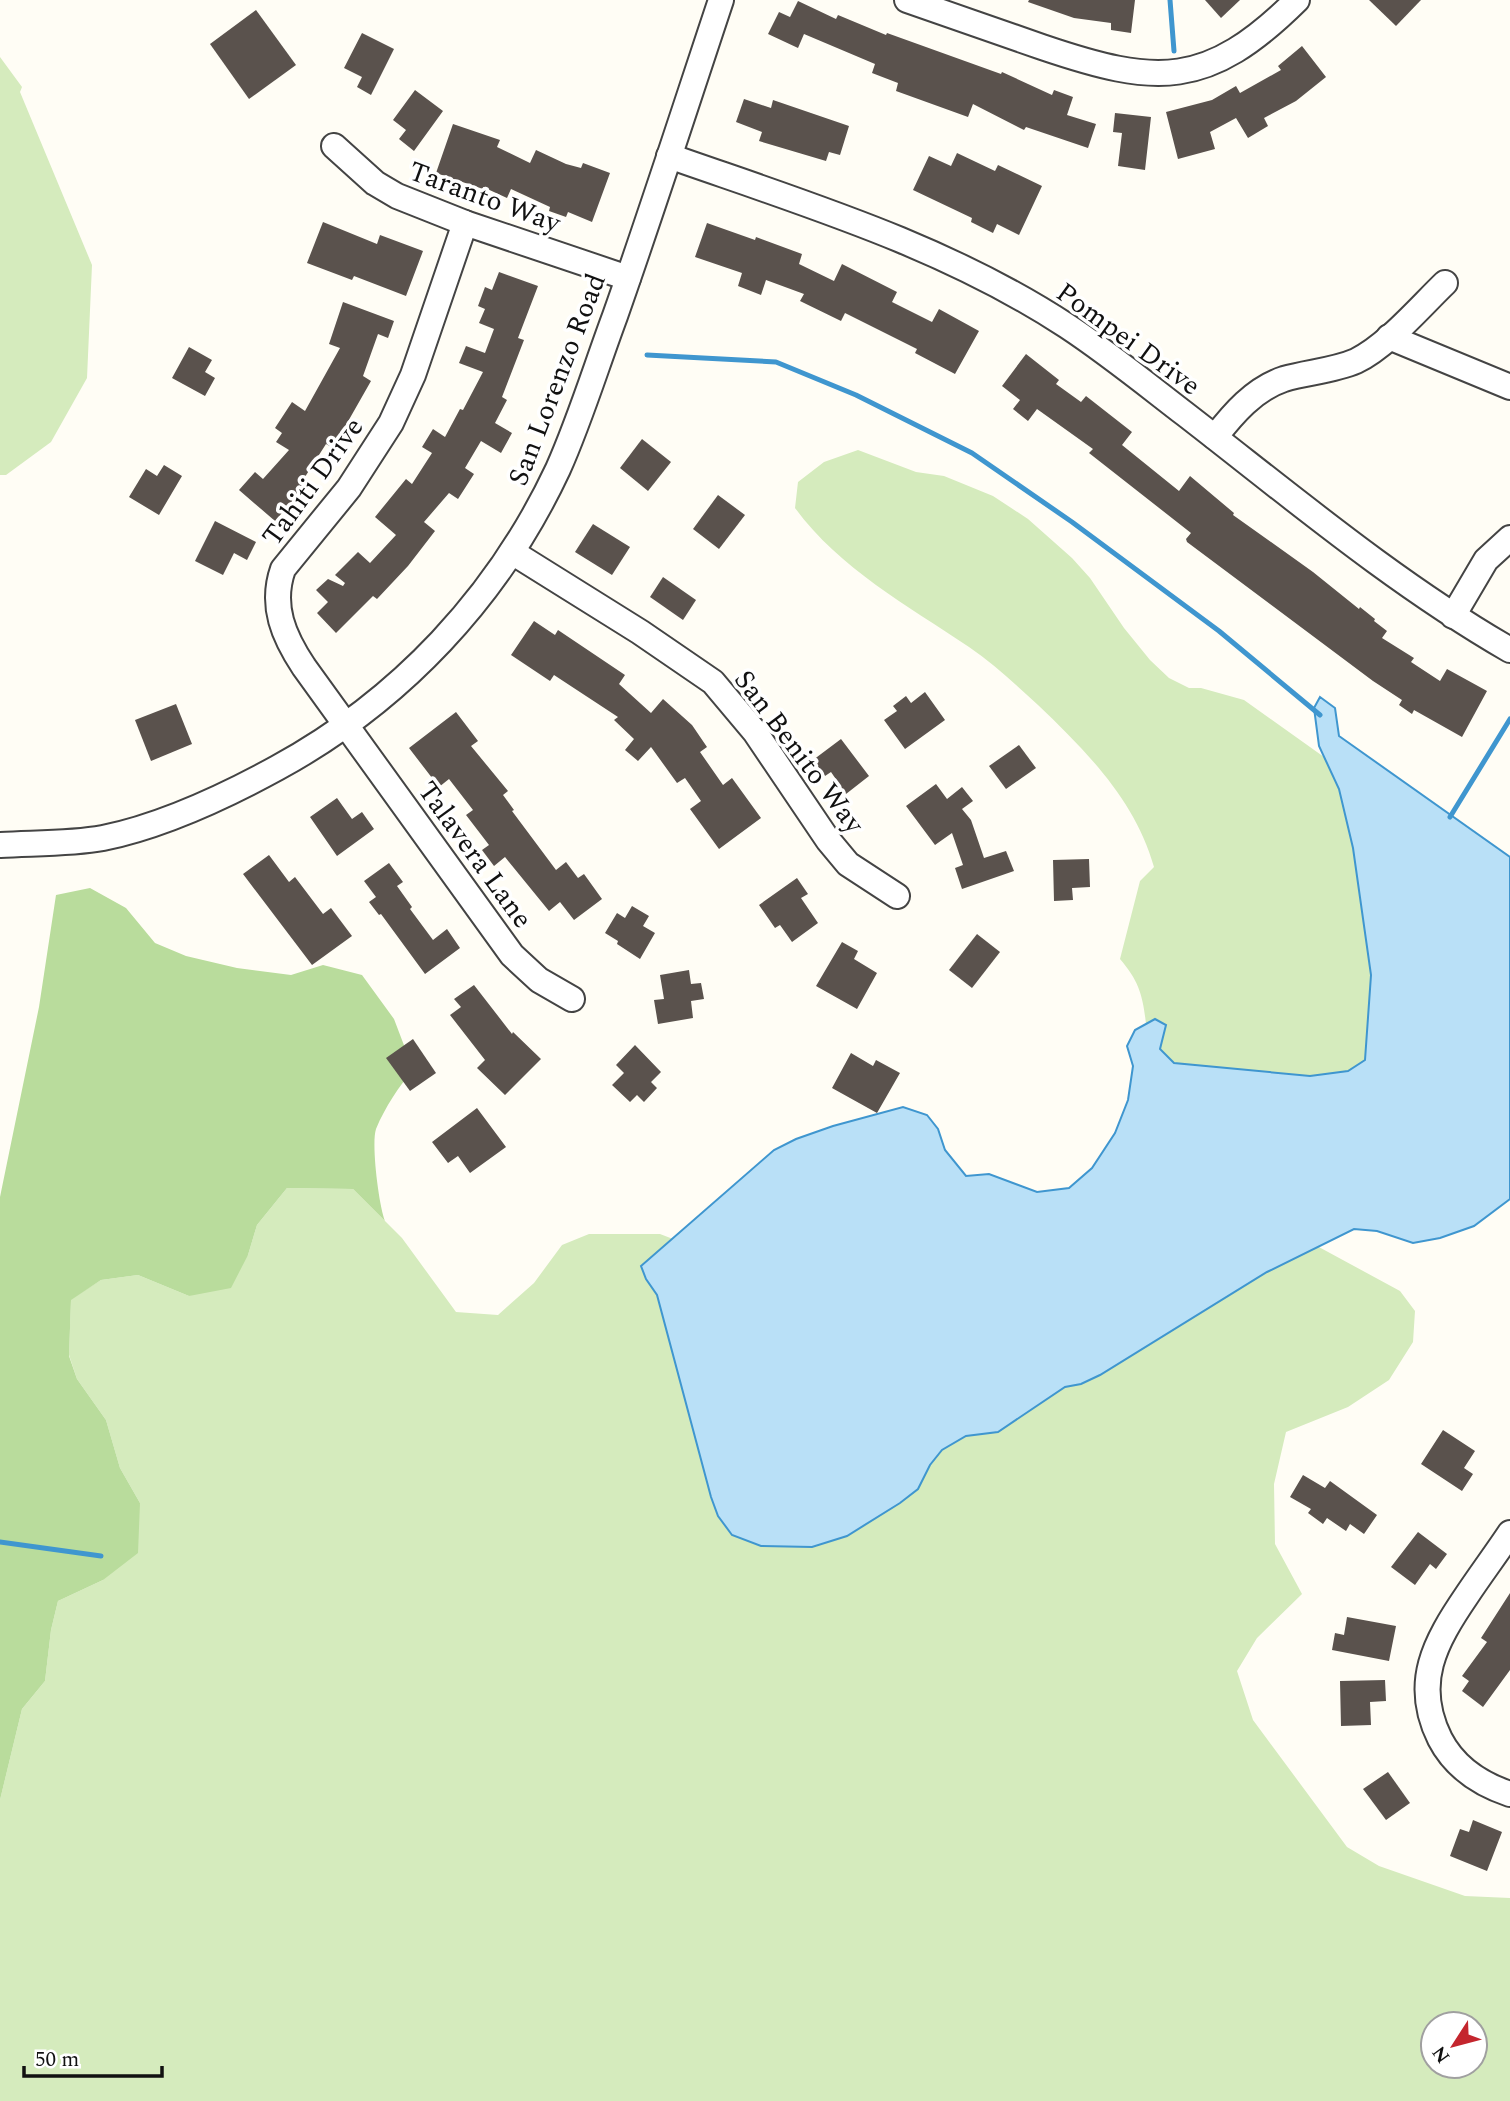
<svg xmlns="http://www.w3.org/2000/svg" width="1510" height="2101" font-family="Spectral,serif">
<rect width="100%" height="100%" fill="#fffdf5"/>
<g fill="#d5ebbd" fill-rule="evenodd">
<path d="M 0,57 L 22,87 L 20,92 L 92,265 L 87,378 L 51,442 L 6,475 L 0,475 Z"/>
<path d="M 858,450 L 916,472 L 944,476 L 993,496 L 1028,519 L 1072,558 L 1090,578 L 1124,628 L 1150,660 L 1169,678 L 1189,688 L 1201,688 L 1244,700 L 1324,757 L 1339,789 L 1353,848 L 1363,913 L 1371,975 L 1365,1060 L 1348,1071 L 1310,1076 L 1174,1063 L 1160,1049 L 1155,1019 L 1146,1024 C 1143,996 1139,981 1120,959 L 1140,881 L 1154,867 C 1135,800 1087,752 1038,705 C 1016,685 994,664 969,647 C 907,605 840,569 795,508 L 798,482 L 824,462 Z"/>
<path d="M 287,1188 L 353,1189 L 402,1238 L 456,1312 L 498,1315 L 534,1283 L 562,1245 L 589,1234 L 660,1234 L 673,1239 L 641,1267 L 646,1279 L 657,1295 L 711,1497 L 718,1516 L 847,1536 L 918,1489 L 930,1465 L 942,1450 L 966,1436 L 998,1432 L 1065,1387 L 1081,1384 L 1267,1272 L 1317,1246 L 1400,1291 L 1415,1311 L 1413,1342 L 1389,1380 L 1348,1407 L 1286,1432 L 1274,1484 L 1275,1544 L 1302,1594 L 1257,1638 L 1237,1671 L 1253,1720 L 1347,1847 L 1379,1866 L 1465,1896 L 1510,1898 L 1510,2101 L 0,2101 L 0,1800 L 22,1709 L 45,1681 L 51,1630 L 58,1601 L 103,1580 L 140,1503 L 120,1468 L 106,1420 L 77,1379 L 69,1355 L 71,1299 L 101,1280 L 138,1275 L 189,1296 L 248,1255 L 257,1225 ZM 1433,2024 L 1475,2024 L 1475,2066 L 1433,2066 Z"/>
</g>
<path fill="#b9dc9c" d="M 90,888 L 126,908 L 155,943 L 186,956 L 237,968 L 291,975 L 323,965 L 362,975 L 394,1019 L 413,1069 C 399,1087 385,1107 376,1129 C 371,1144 379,1206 385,1221 L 353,1189 L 287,1188 L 257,1225 L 248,1255 L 231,1288 L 189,1296 L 138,1275 L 101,1280 L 71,1300 L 69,1356 L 77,1379 L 106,1420 L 120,1468 L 140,1503 L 138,1553 L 103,1580 L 58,1601 L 51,1630 L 45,1681 L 22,1709 L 0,1800 L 0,1197 L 39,1007 L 56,895 Z"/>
<path fill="#b9e0f7" stroke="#3f96cf" stroke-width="2" d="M 1320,697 L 1335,708 L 1339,736 L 1510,857 L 1510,1199 L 1474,1226 L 1440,1238 L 1413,1243 L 1377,1231 L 1354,1229 L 1267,1272 L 1100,1375 L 1081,1384 L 1065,1387 L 998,1432 L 966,1436 L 942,1450 L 930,1465 L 918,1489 L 900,1503 L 847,1536 L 812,1547 L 761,1546 L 732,1535 L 718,1516 L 711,1497 L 657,1295 L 646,1279 L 641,1266 L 774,1150 L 796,1139 L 833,1126 L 903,1107 L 927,1115 L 938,1129 L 945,1150 L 966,1176 L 989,1174 L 1037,1192 L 1069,1188 L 1092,1168 L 1115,1133 L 1128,1100 L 1133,1066 L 1127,1046 L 1135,1030 L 1155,1019 L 1166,1025 L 1160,1049 L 1174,1063 L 1310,1076 L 1348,1071 L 1365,1060 L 1371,975 L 1353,848 L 1339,789 L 1319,746 L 1314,708 Z"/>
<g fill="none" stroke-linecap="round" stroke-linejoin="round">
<g stroke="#3f96cf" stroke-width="5">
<path d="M 1170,0 L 1174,51"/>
<path d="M 647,355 L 776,362 L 856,395 L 972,453 L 1072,522 L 1219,631 L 1320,715"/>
<path d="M 1450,817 L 1510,719"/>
<path d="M 0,1542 L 101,1556"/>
</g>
</g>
<g fill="#5a524d">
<path d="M 1029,0 L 1135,0 L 1131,33 L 1111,30 L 1111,23 L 1074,18 L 1028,2 Z"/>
<path d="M 1205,0 L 1240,0 L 1221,18 Z"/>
<path d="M 1369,0 L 1421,0 L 1396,26 Z"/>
<path d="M 798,1 L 836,19 L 838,15 L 886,35 L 887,33 L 1001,74 L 1002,72 L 1052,95 L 1054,90 L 1073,97 L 1067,115 L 1096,124 L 1088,148 L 1026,127 L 1024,130 L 973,104 L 968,117 L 896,91 L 898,83 L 872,73 L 875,64 L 804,34 L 798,48 L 768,34 L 779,12 L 790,17 Z"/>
<path d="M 256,10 L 296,65 L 249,99 L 210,44 Z"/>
<path d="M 362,33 L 394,49 L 371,95 L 357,87 L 362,77 L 344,68 Z"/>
<path d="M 1302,46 L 1326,77 L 1296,101 L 1264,118 L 1268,126 L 1248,138 L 1236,118 L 1210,132 L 1215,149 L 1178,159 L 1166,112 L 1212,100 L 1236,86 L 1240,93 L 1281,70 L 1278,66 Z"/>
<path d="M 415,90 L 443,111 L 414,151 L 399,139 L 406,130 L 393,120 Z"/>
<path d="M 744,99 L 771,108 L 773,100 L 849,126 L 840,155 L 829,152 L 826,161 L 759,141 L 762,132 L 736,122 Z"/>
<path d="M 1115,113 L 1151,117 L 1145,170 L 1118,166 L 1122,133 L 1113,132 Z"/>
<path d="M 453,124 L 500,140 L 497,147 L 530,163 L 536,150 L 566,164 L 581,168 L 583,163 L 610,173 L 592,222 L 568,212 L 566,217 L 549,211 L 550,207 L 511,189 L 507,198 L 483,187 L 483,189 L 436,173 Z"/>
<path d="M 957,153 L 995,171 L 998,165 L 1042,186 L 1019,235 L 997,224 L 993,233 L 971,222 L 972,218 L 913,190 L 929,156 L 951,166 Z"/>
<path d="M 323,222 L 377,244 L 380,235 L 423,251 L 406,296 L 354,276 L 352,280 L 307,263 Z"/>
<path d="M 707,223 L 755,240 L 756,237 L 802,254 L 799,264 L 834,281 L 842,264 L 897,292 L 892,302 L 932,322 L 939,309 L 979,331 L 955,374 L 915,353 L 917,349 L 845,313 L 841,321 L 800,301 L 804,294 L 766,280 L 761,295 L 738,286 L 742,273 L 695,257 Z"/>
<path d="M 499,272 L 538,286 L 518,338 L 524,340 L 502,397 L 507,400 L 495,423 L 512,433 L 501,453 L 481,441 L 465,468 L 474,474 L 458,499 L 449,493 L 424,522 L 435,531 L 408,566 L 377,599 L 373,596 L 336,633 L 317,613 L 328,602 L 316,590 L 328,579 L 343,586 L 345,583 L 335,575 L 358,552 L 370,563 L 396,535 L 375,517 L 406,479 L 412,484 L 432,453 L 422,447 L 433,429 L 445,437 L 460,409 L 463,410 L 483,372 L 459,363 L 466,346 L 485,353 L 494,329 L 479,323 L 485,309 L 478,306 L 485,287 L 492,290 Z"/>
<path d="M 343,302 L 394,321 L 388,338 L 378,334 L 363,376 L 371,381 L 338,439 L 333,448 L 326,444 L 303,480 L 307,484 L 275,521 L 239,490 L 255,472 L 263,479 L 289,450 L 276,442 L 282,433 L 275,428 L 292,402 L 305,411 L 340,348 L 329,344 Z"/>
<path d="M 189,347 L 212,360 L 205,372 L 215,378 L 205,396 L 172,378 Z"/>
<path d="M 1026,354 L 1059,380 L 1056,384 L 1081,402 L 1086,396 L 1132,432 L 1122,445 L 1179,491 L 1190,476 L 1234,513 L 1233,515 L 1313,572 L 1359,609 L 1360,607 L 1375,619 L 1374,621 L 1387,631 L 1382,638 L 1414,658 L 1411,662 L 1440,681 L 1447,669 L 1487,691 L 1462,737 L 1414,710 L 1412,714 L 1399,705 L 1402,700 L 1373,681 L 1187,542 L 1186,539 L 1191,533 L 1089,453 L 1093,449 L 1037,409 L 1028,421 L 1013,409 L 1020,400 L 1002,386 Z"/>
<path d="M 642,439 L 671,462 L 648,491 L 620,468 Z"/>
<path d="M 164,465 L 182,476 L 159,515 L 129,497 L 146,469 L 157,476 Z"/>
<path d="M 718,495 L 745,515 L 719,549 L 693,529 Z"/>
<path d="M 215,521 L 256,542 L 247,560 L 234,553 L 223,575 L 195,561 Z"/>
<path d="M 593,524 L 630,547 L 612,575 L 575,552 Z"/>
<path d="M 663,577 L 696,600 L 683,620 L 650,597 Z"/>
<path d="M 534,621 L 555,635 L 558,630 L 625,675 L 619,684 L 651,713 L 663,699 L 692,725 L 707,747 L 700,752 L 723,785 L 732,778 L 761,818 L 719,849 L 690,809 L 701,801 L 685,778 L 677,783 L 651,747 L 638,761 L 625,750 L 634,739 L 614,720 L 618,717 L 554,675 L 550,681 L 511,655 Z"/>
<path d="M 925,692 L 945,720 L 905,749 L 884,720 L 897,711 L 893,706 L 906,696 L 911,703 Z"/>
<path d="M 176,704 L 192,744 L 151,761 L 135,720 Z"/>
<path d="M 456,712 L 478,741 L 471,746 L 508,791 L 503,795 L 514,810 L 512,811 L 556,870 L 566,862 L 578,878 L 584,874 L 602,899 L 574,920 L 560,902 L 549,911 L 505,857 L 494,866 L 482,850 L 489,845 L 466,815 L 473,810 L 449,779 L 439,787 L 409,748 Z"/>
<path d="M 841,739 L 869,776 L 846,794 L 831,772 L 825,776 L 813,760 Z"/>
<path d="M 1019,745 L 1036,768 L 1006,789 L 989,766 Z"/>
<path d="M 936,784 L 947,799 L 962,787 L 973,801 L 962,809 L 971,820 L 984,858 L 1006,851 L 1014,871 L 962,889 L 955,868 L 963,865 L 952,833 L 935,845 L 906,806 Z"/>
<path d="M 337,798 L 352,819 L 362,812 L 374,829 L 337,856 L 310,817 Z"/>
<path d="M 269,855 L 289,882 L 295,877 L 323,914 L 331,908 L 352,936 L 312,965 L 243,874 Z"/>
<path d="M 1089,859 L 1090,887 L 1072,888 L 1073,900 L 1054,901 L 1053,860 Z"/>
<path d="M 389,863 L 403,882 L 397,886 L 412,907 L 410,909 L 433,940 L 447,929 L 460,948 L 425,974 L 381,914 L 379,915 L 369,902 L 376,897 L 364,881 Z"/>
<path d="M 797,878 L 808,894 L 801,898 L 818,923 L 792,942 L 780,925 L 775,928 L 759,905 Z"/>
<path d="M 632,906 L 649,916 L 643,926 L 655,933 L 640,959 L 617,944 L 618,941 L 605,933 L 617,913 L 625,918 Z"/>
<path d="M 977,934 L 1000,952 L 972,988 L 949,970 Z"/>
<path d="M 842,942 L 858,951 L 854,959 L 877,973 L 857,1009 L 816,986 Z"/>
<path d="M 689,970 L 691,984 L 701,983 L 704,999 L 691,1001 L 693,1018 L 658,1024 L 654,1000 L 664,999 L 660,975 Z"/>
<path d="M 474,985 L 512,1034 L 513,1032 L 541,1059 L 505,1095 L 477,1068 L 485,1060 L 450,1015 L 461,1007 L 454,999 Z"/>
<path d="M 413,1039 L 436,1073 L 410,1091 L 386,1058 Z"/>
<path d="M 635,1045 L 661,1072 L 651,1082 L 657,1088 L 644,1102 L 637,1095 L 630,1102 L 612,1085 L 624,1073 L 616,1065 Z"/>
<path d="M 851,1053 L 873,1066 L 876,1060 L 900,1073 L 877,1113 L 832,1088 Z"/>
<path d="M 477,1108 L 506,1147 L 470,1173 L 458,1156 L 448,1163 L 432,1142 Z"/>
<path d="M 1443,1430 L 1475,1451 L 1464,1468 L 1473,1474 L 1462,1491 L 1421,1464 Z"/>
<path d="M 1303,1475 L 1325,1488 L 1330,1481 L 1377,1515 L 1364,1534 L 1350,1524 L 1346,1531 L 1327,1518 L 1323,1524 L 1308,1513 L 1311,1509 L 1290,1497 Z"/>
<path d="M 1418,1532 L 1447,1554 L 1436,1569 L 1430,1564 L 1415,1585 L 1391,1567 Z"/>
<path d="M 1510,1593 L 1510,1670 L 1483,1707 L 1462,1691 L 1469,1681 L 1462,1676 L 1487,1642 L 1481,1638 Z"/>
<path d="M 1347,1617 L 1396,1626 L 1389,1661 L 1332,1650 L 1335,1633 L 1344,1635 Z"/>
<path d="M 1385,1680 L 1386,1701 L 1370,1702 L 1371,1725 L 1341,1726 L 1340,1681 Z"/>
<path d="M 1388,1772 L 1410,1803 L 1386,1820 L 1363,1789 Z"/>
<path d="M 1473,1820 L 1502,1832 L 1487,1871 L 1450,1856 L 1460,1829 L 1469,1832 Z"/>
</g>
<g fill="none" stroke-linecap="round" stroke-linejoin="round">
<defs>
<g id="minor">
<path d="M 907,0 C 952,16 997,31 1042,47 C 1157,86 1207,89 1297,0"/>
<path d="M 334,146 L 375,183 L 397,196 L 465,223 L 628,278"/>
<path d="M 669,156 C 806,204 945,246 1067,326 C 1108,353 1146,384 1185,414 C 1291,496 1394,583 1510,650"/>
<path d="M 465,223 L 413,375 L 391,423 L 349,488 L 283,569 C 270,606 284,637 304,667 L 512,955 L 539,980 L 572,999"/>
<path d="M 1389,337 L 1510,387"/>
<path d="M 1215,437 C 1233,414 1254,389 1284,379 C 1307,372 1333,371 1356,361 C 1387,346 1420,307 1445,283"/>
<path d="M 512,552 L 640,632 L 713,682 L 755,732 L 828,840 L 848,864 L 897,896"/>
<path d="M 1453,616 L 1486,560 L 1510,538"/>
<path d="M 0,845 C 33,843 70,844 103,838 C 162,826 224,797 277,768 C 400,701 498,597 558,469 C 580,420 596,367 615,316 C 652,211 686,105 721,0"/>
<path d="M 1510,1533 C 1496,1554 1481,1574 1467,1595 C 1435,1642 1412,1683 1440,1739 C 1455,1768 1480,1784 1510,1794"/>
</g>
</defs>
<use href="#minor" stroke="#444" stroke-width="28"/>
<use href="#minor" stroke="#fff" stroke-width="24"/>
</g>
<g text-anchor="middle" stroke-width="7" stroke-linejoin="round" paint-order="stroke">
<g font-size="28" fill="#111" stroke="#fff">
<text transform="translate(485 196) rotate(20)" y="10">Taranto Way</text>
<text transform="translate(1129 338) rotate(36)" y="10">Pompei Drive</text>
<text transform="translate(556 379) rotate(-69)" y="10">San Lorenzo Road</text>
<text transform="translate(312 481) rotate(-54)" y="10">Tahiti Drive</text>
<text transform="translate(800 751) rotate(53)" y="10">San Benito Way</text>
<text transform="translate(476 854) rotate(54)" y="10">Talavera Lane</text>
</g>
</g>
<g transform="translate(1454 2045) rotate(234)"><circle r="33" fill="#ffffff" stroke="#a0a0a0" stroke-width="2"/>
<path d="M0-5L12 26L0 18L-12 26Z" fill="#c4262e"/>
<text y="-10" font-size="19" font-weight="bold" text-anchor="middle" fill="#111111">N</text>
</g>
<path d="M24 2066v10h138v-10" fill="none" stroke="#111111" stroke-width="3.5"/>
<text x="35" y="2066" font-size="21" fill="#111111" stroke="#ffffff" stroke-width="5" paint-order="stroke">50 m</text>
</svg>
